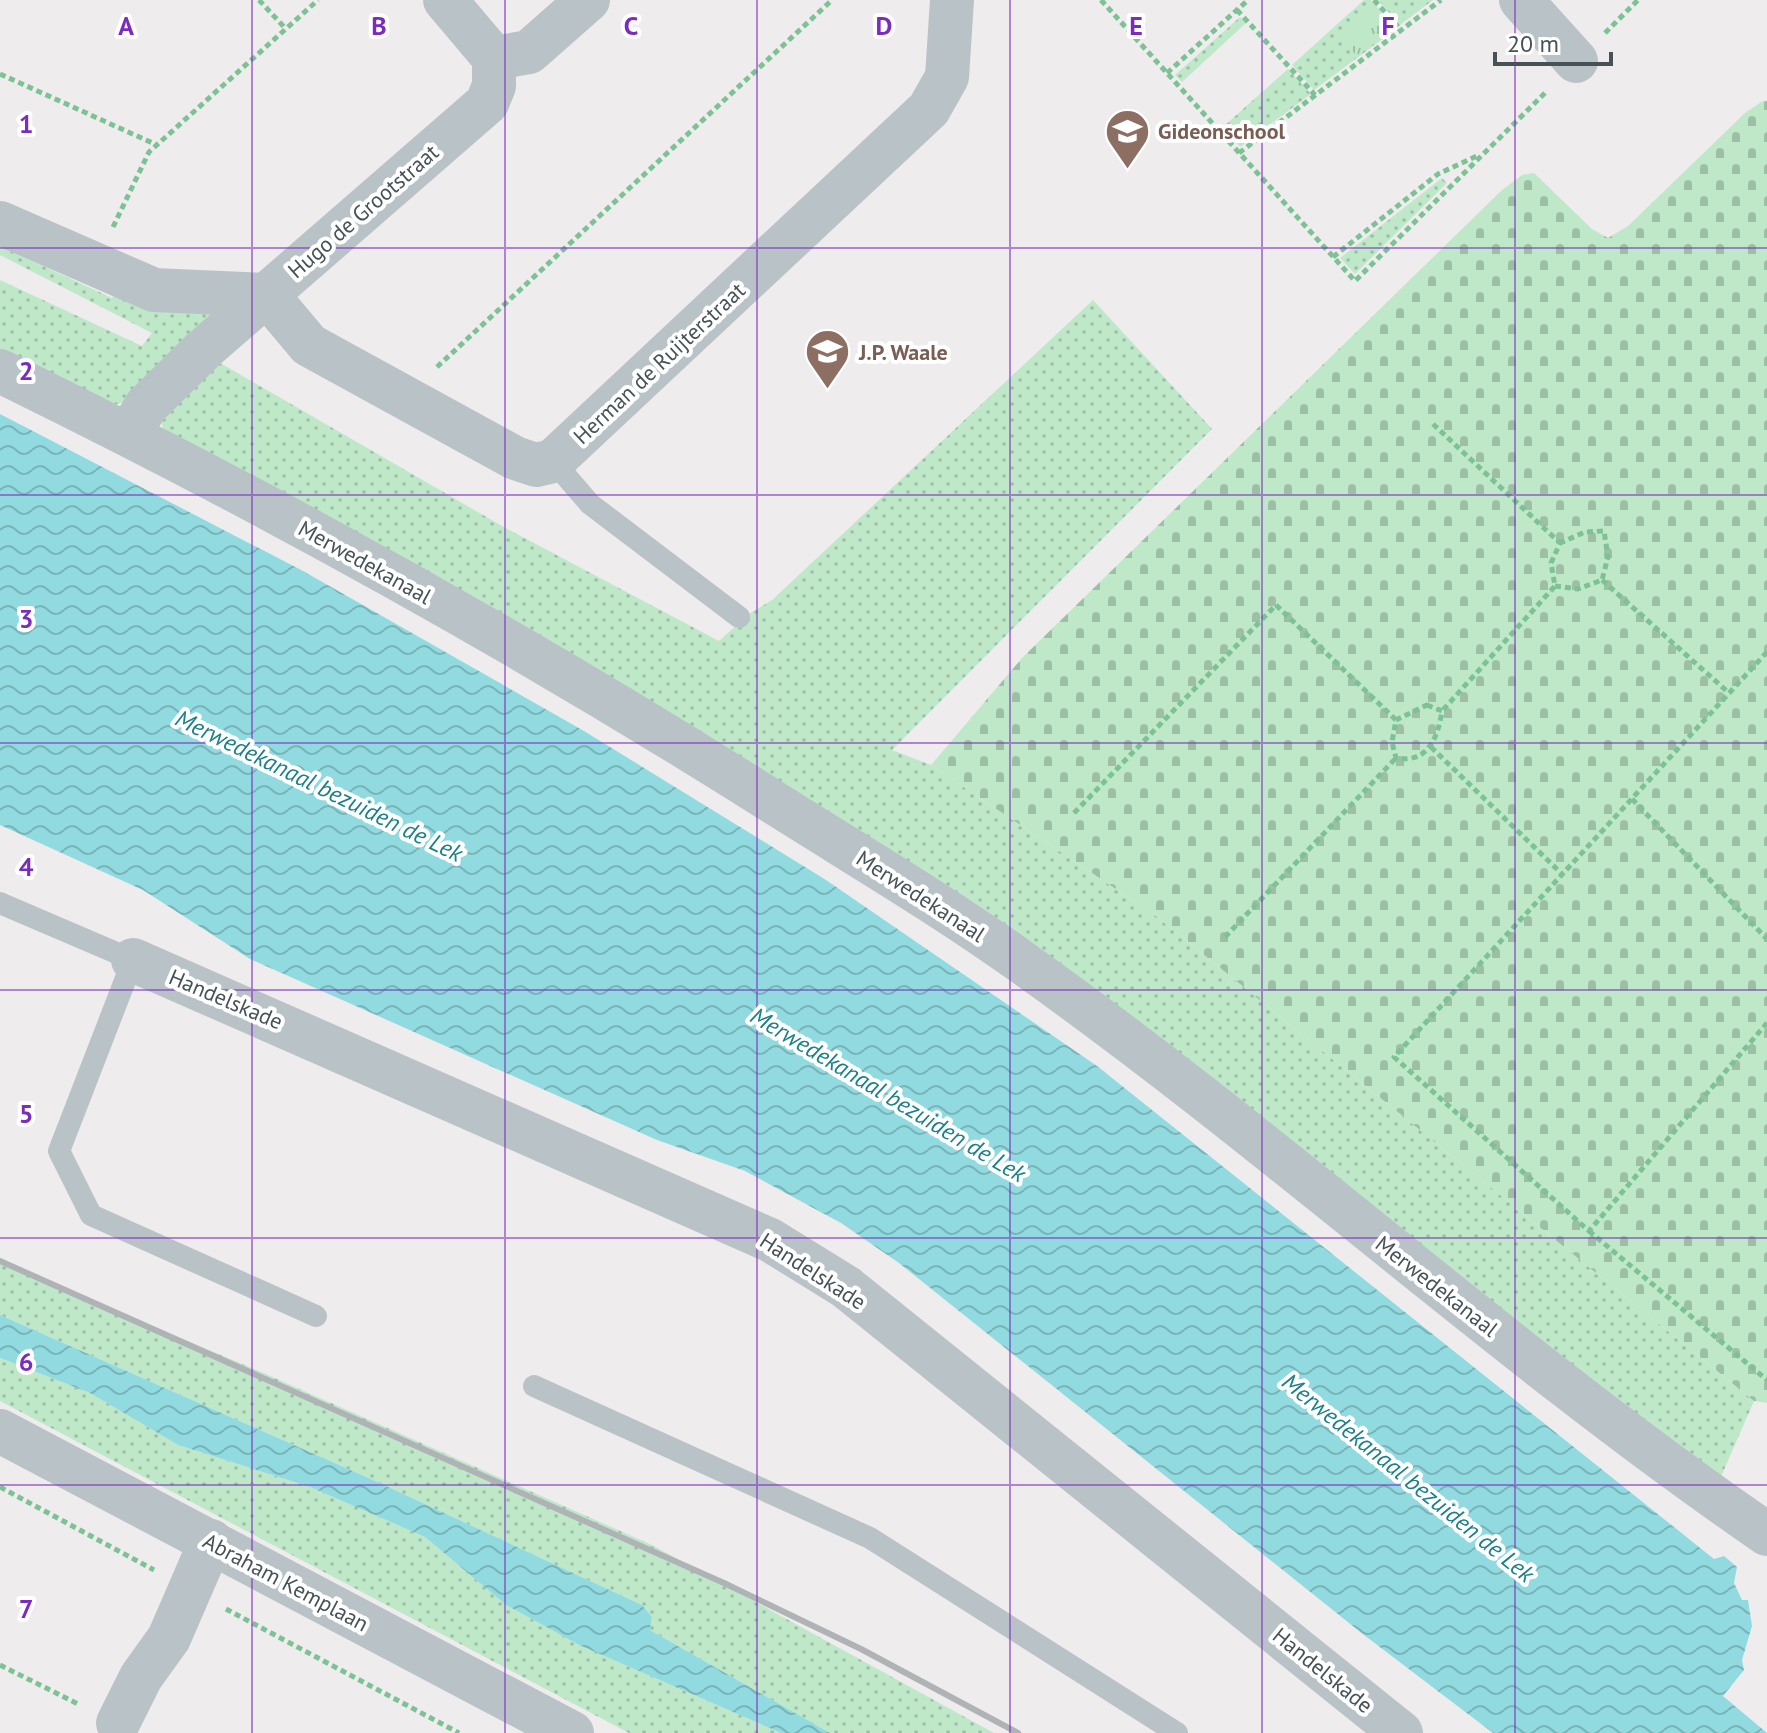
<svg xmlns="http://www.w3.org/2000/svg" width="1767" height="1733" font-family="'PT Sans',sans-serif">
<defs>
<pattern id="grass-dots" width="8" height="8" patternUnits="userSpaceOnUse" patternTransform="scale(2)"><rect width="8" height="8" fill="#bfe8c9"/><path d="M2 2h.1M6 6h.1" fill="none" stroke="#9dbfa6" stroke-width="1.8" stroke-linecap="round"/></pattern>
<pattern id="cemetery-stones" width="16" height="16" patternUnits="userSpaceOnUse" patternTransform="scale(2)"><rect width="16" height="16" fill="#bfe8c9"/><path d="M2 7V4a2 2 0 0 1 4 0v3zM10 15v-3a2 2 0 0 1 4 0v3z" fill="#9dbfa6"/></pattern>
<pattern id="park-tufts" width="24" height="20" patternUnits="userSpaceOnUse" patternTransform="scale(2)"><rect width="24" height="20" fill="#bfe8c9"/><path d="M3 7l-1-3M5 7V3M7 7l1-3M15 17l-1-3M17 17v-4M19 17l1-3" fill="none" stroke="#9dbfa6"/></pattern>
<pattern id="water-waves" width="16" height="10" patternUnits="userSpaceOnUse" patternTransform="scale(2)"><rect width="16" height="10" fill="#91dbe0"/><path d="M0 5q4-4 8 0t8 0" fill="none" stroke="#78b4b8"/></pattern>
</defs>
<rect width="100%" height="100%" fill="#efeced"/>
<g fill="url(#grass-dots)">
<path d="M 1364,0 L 1371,0 L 1396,29 L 1314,90 L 1292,65 Z"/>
<path d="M 1378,0 L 1433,0 L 1400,25 Z"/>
<path d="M 1240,17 L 1246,23 L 1182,82 L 1175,75 Z"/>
<path d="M 1288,69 L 1311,94 L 1240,147 L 1223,127 Z"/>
<path d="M 1442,178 L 1447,183 L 1355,274 L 1340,258 Z"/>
<path d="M 0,246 L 112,298 L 114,294 L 221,304 L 128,401 L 107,407 L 0,355 L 0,280 L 142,346 L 152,333 L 0,255 Z"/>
<path d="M 1093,300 L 1212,429 L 892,750 L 931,765 L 1156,916 L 1754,1401 L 1716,1488 L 1247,1124 L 165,433 L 161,422 L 215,360 L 502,526 L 719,641 L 749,614 L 772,600 Z"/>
<path d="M 0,1262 L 259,1371 L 652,1545 L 994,1733 L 830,1733 L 650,1630 L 652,1617 L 642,1605 L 382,1484 L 0,1315 Z"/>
<path d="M 0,1358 L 90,1393 L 178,1445 L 310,1487 L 425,1537 L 506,1605 L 579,1645 L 781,1733 L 629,1733 L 0,1401 Z"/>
</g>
<path fill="url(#cemetery-stones)" d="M 1763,101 L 1767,101 L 1767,1403 L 1754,1401 L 1156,916 L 931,765 L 1023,657 L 1502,190 L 1522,175 L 1534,173 L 1592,229 L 1608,238 L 1628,226 L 1746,112 Z"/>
<path fill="url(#park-tufts)" d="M 1375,6 L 1395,28 L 1357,56 L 1340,37 Z"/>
<g fill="url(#water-waves)">
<path d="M 0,414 L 303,571 L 584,731 L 826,880 L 1097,1066 L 1714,1559 L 1724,1556 L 1737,1567 L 1734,1583 L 1742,1600 L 1748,1600 L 1752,1626 L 1742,1660 L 1744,1670 L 1723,1696 L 1767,1733 L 1493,1733 L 1364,1635 L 899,1263 L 841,1223 L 745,1171 L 657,1140 L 250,959 L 143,890 L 0,825 Z"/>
<path d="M 0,1315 L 382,1484 L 642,1605 L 652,1617 L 650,1630 L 830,1733 L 781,1733 L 579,1645 L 506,1605 L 425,1537 L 310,1487 L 178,1445 L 90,1393 L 0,1358 Z"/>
</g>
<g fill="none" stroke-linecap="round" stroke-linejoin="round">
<g stroke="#7cc295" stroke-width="5" stroke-dasharray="6 4" stroke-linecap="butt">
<path d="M 259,0 L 286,29"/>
<path d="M 1101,0 L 1355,281 L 1547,91"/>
<path d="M 1374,0 L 1401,30"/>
<path d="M 1237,10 L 1315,95"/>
<path d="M 1605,33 L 1638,0"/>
<path d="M 1167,73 L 1248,0"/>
<path d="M 0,74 L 157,145"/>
<path d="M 1239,153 L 1441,0"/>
<path d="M 113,227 L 149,152 L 318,0"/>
<path d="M 1333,257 L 1438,174 L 1479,155"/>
<path d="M 437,367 L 832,0"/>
<path d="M 1433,424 L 1560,543 L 1551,563 L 1555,586 L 1442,711"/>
<path d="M 1602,580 L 1729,693"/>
<path d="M 1555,586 L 1578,589 L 1602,580 L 1608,557 L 1604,531 L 1585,532 L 1560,543"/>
<path d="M 1767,652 L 1394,1057 L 1589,1231 L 1767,1023"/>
<path d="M 1427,705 L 1442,711 C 1438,737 1428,764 1396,758 L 1392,742 L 1396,720 Z"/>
<path d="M 1431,747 L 1562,874"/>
<path d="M 1632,799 L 1767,939"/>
<path d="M 1074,813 L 1276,605 L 1396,720"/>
<path d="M 1225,937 L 1396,758"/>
<path d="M 1589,1231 L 1767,1380"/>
<path d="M 0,1487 L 154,1570"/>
<path d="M 226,1609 L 459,1733"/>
<path d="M 0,1665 L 80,1705"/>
</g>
<g stroke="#b9c3c7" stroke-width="22">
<path d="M 553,461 L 590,504 L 739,617"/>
<path d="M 0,903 L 133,960 L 59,1151 L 91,1215 L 316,1316"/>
<path d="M 534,1386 L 870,1538 L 1177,1733"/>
</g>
<g stroke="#b9c3c7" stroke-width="44">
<path d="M 445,0 L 494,58"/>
<path d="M 1521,0 L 1576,61"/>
<path d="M 0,223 L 154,290 L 267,295"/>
<path d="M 267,295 L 309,345 L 515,458 L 536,465 L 553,461 L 929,109 L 947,77 L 952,0"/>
<path d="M 0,371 C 268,502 529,647 781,807 C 862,858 945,907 1023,963 C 1278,1144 1509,1357 1767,1534"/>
<path d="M 129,434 L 146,406 L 203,350 L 487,103 L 494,86 L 494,58 L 529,52 L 588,0"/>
<path d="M 133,960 L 770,1240 L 846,1287 L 1401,1733"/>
<path d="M 0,1431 L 572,1733"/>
<path d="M 118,1723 L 141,1677 L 169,1638 L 211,1541"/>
</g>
<path stroke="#afb3b6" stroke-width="6" d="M 0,1261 L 724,1583 L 861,1649 L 1018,1733"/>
</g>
<path fill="none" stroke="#7b2cbf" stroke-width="2" stroke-opacity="0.55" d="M 252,0 L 252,1733M 505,0 L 505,1733M 757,0 L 757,1733M 1010,0 L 1010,1733M 1262,0 L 1262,1733M 1515,0 L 1515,1733M 0,248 L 1767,248M 0,495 L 1767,495M 0,743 L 1767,743M 0,990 L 1767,990M 0,1238 L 1767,1238M 0,1485 L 1767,1485"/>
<defs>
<symbol id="school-pin" viewBox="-11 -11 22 30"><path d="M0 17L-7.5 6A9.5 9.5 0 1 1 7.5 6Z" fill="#8d6e63" stroke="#fff"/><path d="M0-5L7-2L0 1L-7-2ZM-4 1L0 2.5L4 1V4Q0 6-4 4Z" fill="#fff"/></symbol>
</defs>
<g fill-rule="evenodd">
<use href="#school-pin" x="1102" y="106" width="51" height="69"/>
<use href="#school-pin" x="802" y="326" width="51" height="69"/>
</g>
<g text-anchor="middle" stroke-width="8" stroke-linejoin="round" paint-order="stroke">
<g font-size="22" font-weight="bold" fill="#785e54" stroke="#fff" text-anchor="start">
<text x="1158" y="139">Gideonschool</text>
<text x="859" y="360">J.P. Waale</text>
</g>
<g font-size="22" fill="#475257" stroke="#fff">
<text transform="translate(363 211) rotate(-41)" y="8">Hugo de Grootstraat</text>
<text transform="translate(659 363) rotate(-43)" y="8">Herman de Ruijterstraat</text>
<text transform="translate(365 562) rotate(29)" y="8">Merwedekanaal</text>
<text transform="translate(921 896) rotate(33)" y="8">Merwedekanaal</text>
<text transform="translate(226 999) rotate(23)" y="8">Handelskade</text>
<text transform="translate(813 1271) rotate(33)" y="8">Handelskade</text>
<text transform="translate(1437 1286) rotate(38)" y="8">Merwedekanaal</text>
<text transform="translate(286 1582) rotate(28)" y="8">Abraham Kemplaan</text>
<text transform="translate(1323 1670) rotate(39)" y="8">Handelskade</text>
</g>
<g font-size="24" font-style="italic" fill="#1c8187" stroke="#fff">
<text transform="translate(319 786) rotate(26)" y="8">Merwedekanaal bezuiden de Lek</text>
<text transform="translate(888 1095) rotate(31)" y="8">Merwedekanaal bezuiden de Lek</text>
<text transform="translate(1408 1478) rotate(39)" y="8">Merwedekanaal bezuiden de Lek</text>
</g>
</g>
<g font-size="26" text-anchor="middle" font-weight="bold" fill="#7b2cbf" stroke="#fff" stroke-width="8" stroke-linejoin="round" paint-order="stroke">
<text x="126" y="35">A</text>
<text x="379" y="35">B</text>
<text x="631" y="35">C</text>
<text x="884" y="35">D</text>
<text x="1136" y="35">E</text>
<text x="1388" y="35">F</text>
<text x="26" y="133">1</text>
<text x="26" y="380">2</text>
<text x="26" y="628">3</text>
<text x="26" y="876">4</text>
<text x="26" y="1123">5</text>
<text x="26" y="1371">6</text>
<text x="26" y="1618">7</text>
</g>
<path d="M1495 52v12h116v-12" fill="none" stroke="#475257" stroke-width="4"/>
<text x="1507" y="52" font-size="24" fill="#475257" stroke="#ffffff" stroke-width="6" paint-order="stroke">20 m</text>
</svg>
